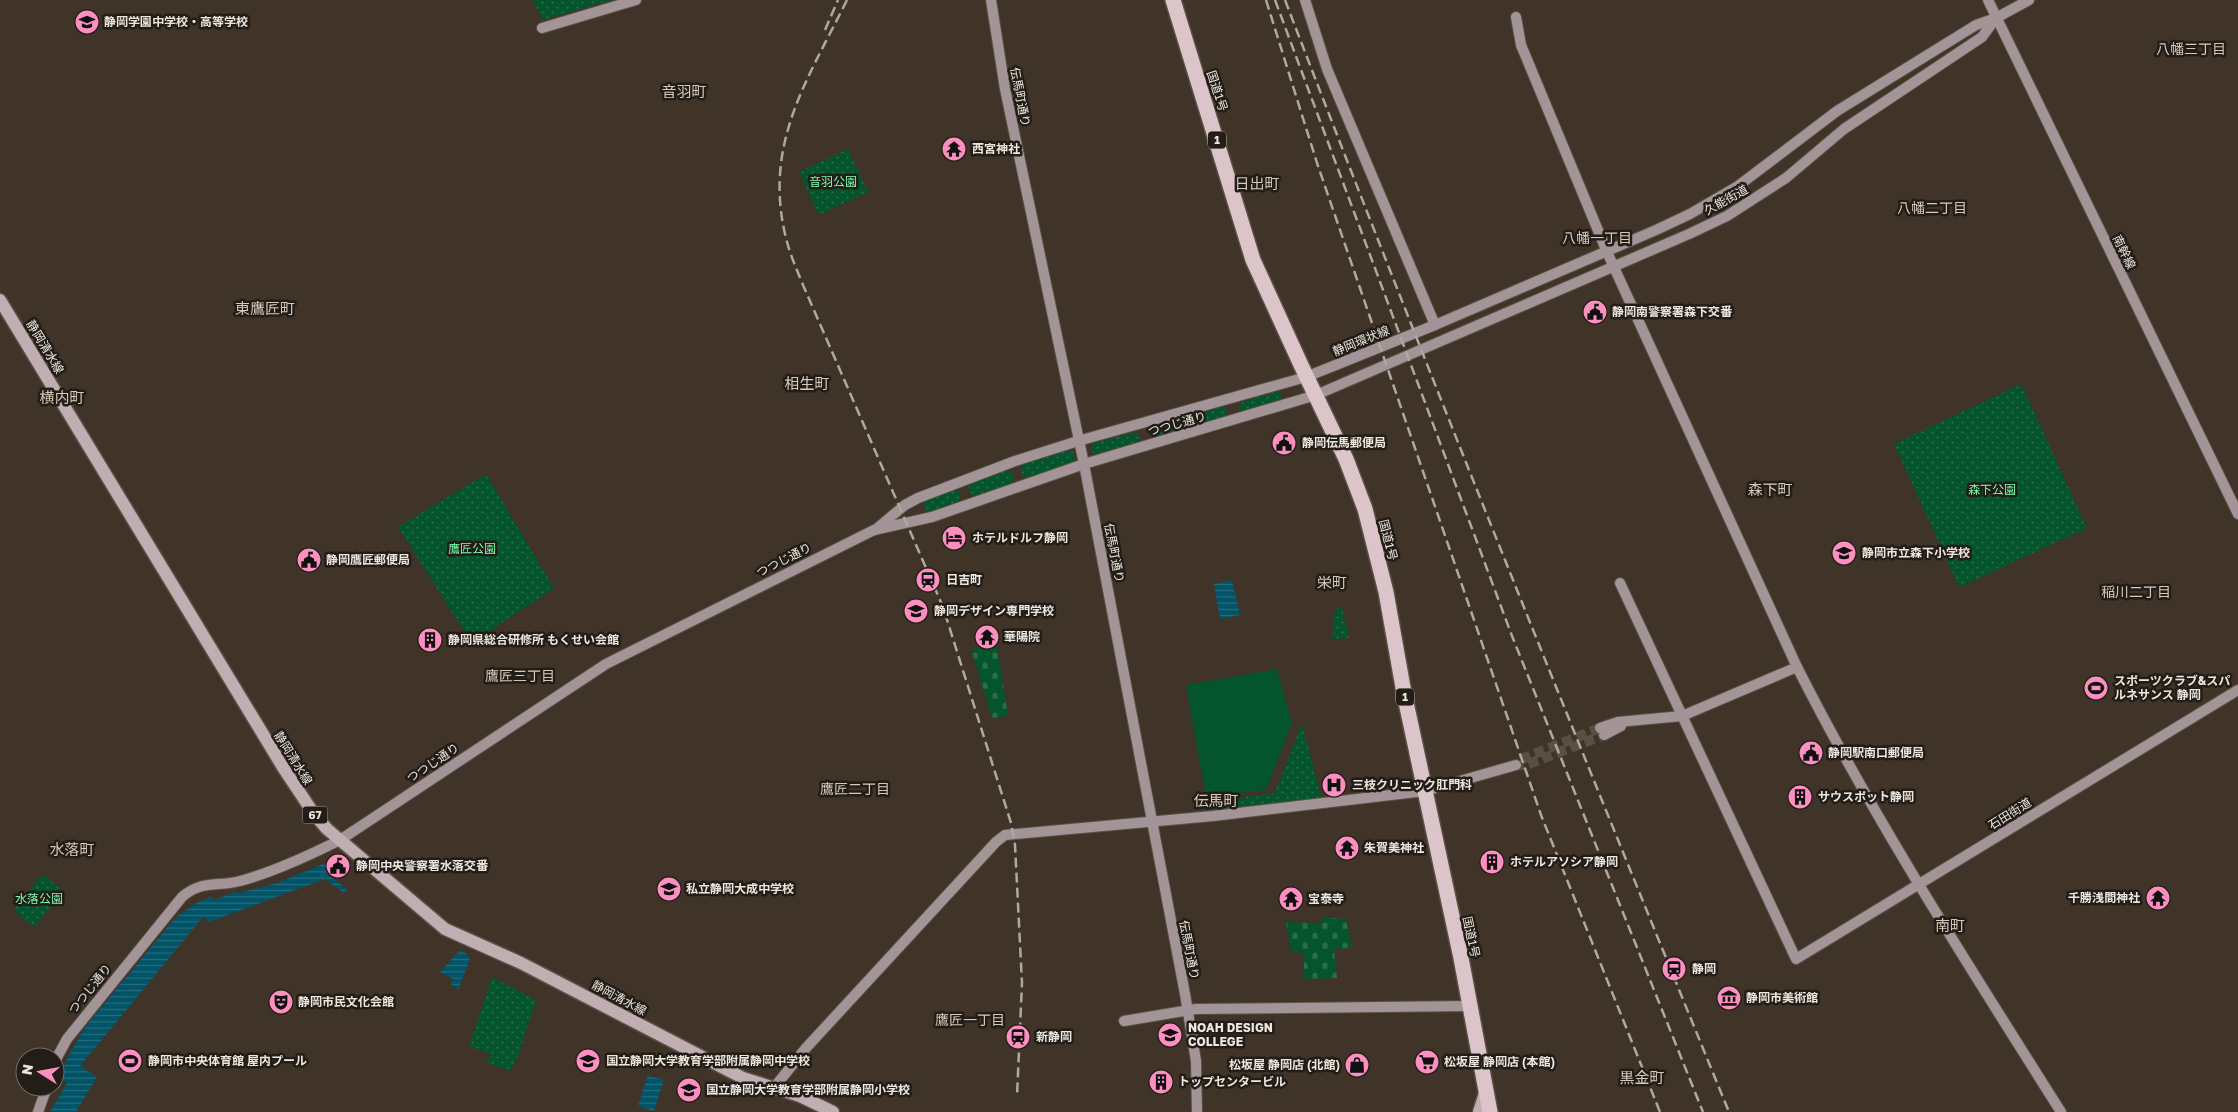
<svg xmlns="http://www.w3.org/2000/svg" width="2238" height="1112" font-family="'Golos Text','Noto Sans JP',sans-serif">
<defs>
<pattern id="grass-dots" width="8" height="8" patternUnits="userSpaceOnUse" patternTransform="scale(1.25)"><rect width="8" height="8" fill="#04542e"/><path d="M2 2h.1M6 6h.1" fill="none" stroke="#296d4c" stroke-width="1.8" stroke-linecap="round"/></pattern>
<pattern id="cemetery-stones" width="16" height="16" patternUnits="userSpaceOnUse" patternTransform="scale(1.25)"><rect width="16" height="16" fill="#04542e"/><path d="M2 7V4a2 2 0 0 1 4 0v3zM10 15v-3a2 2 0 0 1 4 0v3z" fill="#296d4c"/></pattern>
<pattern id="water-rules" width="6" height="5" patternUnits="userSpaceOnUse" patternTransform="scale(1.25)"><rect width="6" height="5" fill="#015368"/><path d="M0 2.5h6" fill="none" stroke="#266c7d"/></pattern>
</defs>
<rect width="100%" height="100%" fill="#403428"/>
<g fill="url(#grass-dots)">
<path d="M 533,0 L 612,0 L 543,20 Z"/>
<path d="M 848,149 L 868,192 L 819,215 L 799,172 Z"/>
<path d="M 2021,384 L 2087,528 L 1959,587 L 1894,444 Z"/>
<path d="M 1278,391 L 1282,396 L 1281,401 L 1243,413 L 1239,410 L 1239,405 L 1243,402 Z"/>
<path d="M 1222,406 L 1226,407 L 1227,416 L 1153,438 L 1150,430 L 1153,426 Z"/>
<path d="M 1132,433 L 1138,433 L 1141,442 L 1096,456 L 1091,451 L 1091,446 L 1094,443 Z"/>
<path d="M 1065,450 L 1072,451 C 1075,455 1076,459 1072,463 L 1029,477 L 1023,476 L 1021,469 L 1024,463 Z"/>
<path d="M 1006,469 L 1013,474 L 1013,480 L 1011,483 L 975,496 L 970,494 L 968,488 L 970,483 Z"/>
<path d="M 486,474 L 554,588 L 472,643 L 398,527 Z"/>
<path d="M 956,489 L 961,495 L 959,502 L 931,512 L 925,510 L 923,504 L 926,499 Z"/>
<path d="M 1342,607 L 1349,638 L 1332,639 L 1335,609 Z"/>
<path d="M 1302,723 L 1323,804 L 1206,813 L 1205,802 L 1275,793 Z"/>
<path d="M 41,876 L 45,876 L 63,891 L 34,927 L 15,912 L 15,908 Z"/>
<path d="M 492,977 L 536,1000 L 519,1054 L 510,1071 L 487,1063 L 490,1054 L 469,1046 Z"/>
</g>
<g fill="url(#cemetery-stones)">
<path d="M 997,646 L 1008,716 L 992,718 L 971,649 Z"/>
<path d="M 1322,917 L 1346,919 L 1352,948 L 1334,949 L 1337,978 L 1304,979 L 1304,956 L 1300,952 L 1291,952 L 1286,922 L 1321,923 Z"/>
</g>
<path fill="#04542e" d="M 1277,669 L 1292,723 L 1266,790 L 1206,797 L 1186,685 Z"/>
<g fill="url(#water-rules)">
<path d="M 1232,580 L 1240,615 L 1220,619 L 1214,584 Z"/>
<path d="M 326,863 L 330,867 L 326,873 L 347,889 L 344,893 L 325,879 L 209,922 L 203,917 L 80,1066 L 97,1077 L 76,1112 L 50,1112 L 67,1083 L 61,1078 C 65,1058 76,1042 87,1025 L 176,917 L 198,902 L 211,897 L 214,900 L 235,892 L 239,893 L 277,883 Z"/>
<path d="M 460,950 L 467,954 L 470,959 L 458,990 L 451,984 L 453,979 L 440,972 Z"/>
<path d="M 648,1075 L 664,1080 L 654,1111 L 638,1106 Z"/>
</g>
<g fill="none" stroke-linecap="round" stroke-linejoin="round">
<path stroke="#5a4f43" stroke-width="10" stroke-dasharray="10 5" stroke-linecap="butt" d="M 1600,728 L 1524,758 L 1516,765 L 1526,765 L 1604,735"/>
<defs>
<g id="secondary">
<path d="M 991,0 L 1005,89 L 1084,464 L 1185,994 L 1196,1061 L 1197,1112"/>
<path d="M 1305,0 L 1327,69 L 1435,325"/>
<path d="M 1988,0 L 2238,514"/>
<path d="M 1516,17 L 1521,45 L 1607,252 L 1797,667 C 1875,821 1969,966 2061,1112"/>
<path d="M 542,28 L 636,0"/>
<path d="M 875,530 L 905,505 L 918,498 L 1015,461 L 1078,441 L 1306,377 L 1435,325 L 1656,230 L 1690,214 L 1738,186 L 1837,111 L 1976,25 L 1996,18 L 2029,0"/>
<path d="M 1620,583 L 1796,959 L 2238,690"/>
<path d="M 1600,728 L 1618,722 L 1682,716 L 1797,667"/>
<path d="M 1604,735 L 1621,726"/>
<path d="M 1124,1021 L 1196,1009 L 1470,1006"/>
<path d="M 55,1061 L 67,1039 L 182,897 C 201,880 217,887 240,881 C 274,872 308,856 340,840 L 606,664 L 874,530 L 932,517 L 1084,464 L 1316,395 L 1689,234 L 1727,216 L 1786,178 L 1844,129 L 1982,37 L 1996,18"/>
<path d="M 773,1089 L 806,1048 L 996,842 L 1005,835 L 1213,816 L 1425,791 L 1516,765"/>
<path d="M 38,1112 L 47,1087"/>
</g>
<g id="primary">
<path d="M 0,300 L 284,769 L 314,814 L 327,829 L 445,929 L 521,963 L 743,1078 L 800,1096 L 833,1112"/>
<path d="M 1479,1112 L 1485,1093"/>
</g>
<path id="highway" d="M 1173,0 L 1253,260 L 1301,365 L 1346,459 L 1365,509 L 1386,592 L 1404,693 L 1461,958 L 1490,1112"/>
</defs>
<use href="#secondary" stroke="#5c5045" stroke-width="12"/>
<use href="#primary" stroke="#5c5045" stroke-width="15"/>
<use href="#highway" stroke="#5c5045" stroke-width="18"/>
<use href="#secondary" stroke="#a39498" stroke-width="10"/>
<use href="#primary" stroke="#c0aeb2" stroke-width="12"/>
<use href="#highway" stroke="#dbc5ca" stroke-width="15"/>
<g stroke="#b1a89e" stroke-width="2.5" stroke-dasharray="10 5" stroke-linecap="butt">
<path d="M 847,0 C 808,79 764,142 785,234 C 789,252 796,268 803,285 L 943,607 L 1011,823 L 1015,845 L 1022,983 L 1017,1096"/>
<path d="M 1266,0 L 1317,163 L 1541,815 L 1660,1112"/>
<path d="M 1275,0 L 1512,636 L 1703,1112"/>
<path d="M 1285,0 C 1428,373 1578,743 1729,1112"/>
<path d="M 825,30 L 838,0"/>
</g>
</g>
<defs>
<symbol id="school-disc" viewBox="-11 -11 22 22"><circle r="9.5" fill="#fd8ec0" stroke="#221d17"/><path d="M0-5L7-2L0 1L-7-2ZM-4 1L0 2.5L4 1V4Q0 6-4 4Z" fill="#111"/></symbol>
<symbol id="temple-disc" viewBox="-11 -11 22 22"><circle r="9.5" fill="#fd8ec0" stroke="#221d17"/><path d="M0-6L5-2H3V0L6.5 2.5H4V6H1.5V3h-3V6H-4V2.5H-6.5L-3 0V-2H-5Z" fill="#111"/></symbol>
<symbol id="civic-disc" viewBox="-11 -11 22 22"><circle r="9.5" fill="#fd8ec0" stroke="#221d17"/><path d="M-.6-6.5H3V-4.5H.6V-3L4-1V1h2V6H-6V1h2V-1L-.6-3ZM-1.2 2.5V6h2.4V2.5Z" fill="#111"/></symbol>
<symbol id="hotel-disc" viewBox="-11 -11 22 22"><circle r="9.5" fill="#fd8ec0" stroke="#221d17"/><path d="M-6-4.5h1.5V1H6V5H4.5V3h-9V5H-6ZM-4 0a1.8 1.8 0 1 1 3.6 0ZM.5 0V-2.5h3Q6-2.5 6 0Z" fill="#111"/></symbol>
<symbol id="station-disc" viewBox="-11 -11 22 22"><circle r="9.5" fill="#fd8ec0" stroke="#221d17"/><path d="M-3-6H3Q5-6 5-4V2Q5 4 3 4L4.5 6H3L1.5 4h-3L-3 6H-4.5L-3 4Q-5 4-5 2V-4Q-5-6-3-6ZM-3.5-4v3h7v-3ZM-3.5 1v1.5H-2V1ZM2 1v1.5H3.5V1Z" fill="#111"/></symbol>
<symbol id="building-disc" viewBox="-11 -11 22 22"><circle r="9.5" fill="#fd8ec0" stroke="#221d17"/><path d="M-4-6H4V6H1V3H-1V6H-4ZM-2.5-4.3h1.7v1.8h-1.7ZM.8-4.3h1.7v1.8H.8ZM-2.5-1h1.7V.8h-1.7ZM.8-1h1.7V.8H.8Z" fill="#111"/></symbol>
<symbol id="stadium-disc" viewBox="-11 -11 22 22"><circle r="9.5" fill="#fd8ec0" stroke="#221d17"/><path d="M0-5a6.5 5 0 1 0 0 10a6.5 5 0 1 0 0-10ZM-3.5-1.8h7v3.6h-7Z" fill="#111"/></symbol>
<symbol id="hospital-disc" viewBox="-11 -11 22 22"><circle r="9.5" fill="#fd8ec0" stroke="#221d17"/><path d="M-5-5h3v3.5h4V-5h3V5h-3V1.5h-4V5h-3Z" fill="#111"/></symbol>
<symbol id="museum-disc" viewBox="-11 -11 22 22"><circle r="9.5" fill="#fd8ec0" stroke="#221d17"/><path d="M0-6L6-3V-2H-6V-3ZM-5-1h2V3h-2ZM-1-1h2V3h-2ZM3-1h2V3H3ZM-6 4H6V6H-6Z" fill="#111"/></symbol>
<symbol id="theatre-disc" viewBox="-11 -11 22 22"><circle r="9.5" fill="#fd8ec0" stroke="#221d17"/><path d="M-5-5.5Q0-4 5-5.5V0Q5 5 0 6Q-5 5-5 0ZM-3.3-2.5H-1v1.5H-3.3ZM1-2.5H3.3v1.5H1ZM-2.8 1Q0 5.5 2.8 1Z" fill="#111"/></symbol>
<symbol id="university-disc" viewBox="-11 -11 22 22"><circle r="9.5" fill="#fd8ec0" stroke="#221d17"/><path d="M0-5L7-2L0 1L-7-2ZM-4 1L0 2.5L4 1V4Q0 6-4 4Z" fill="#111"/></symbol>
<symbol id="supermarket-disc" viewBox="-11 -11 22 22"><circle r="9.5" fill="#fd8ec0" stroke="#221d17"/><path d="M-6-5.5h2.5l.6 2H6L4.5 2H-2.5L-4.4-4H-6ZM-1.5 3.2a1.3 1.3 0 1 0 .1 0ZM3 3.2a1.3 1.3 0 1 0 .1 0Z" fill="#111"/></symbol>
<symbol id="shop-disc" viewBox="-11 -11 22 22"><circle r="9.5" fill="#fd8ec0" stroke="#221d17"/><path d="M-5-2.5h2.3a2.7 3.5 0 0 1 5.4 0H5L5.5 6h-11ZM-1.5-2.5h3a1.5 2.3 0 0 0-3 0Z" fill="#111"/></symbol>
</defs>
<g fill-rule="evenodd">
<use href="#school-disc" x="73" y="8" width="28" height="28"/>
<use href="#temple-disc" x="940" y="135" width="28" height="28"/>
<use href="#civic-disc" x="1581" y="298" width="28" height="28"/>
<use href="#civic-disc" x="1270" y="429" width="28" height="28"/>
<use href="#hotel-disc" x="940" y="524" width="28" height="28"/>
<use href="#school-disc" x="1830" y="539" width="28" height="28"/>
<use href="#civic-disc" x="295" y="546" width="28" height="28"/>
<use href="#station-disc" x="914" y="566" width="28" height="28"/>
<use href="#school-disc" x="902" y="597" width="28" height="28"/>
<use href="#temple-disc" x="973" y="623" width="28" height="28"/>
<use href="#building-disc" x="416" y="626" width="28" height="28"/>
<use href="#stadium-disc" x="2082" y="674" width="28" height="28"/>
<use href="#civic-disc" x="1797" y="739" width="28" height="28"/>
<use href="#hospital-disc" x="1320" y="771" width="28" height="28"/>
<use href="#building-disc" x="1786" y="783" width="28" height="28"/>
<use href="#temple-disc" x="1333" y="834" width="28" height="28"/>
<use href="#building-disc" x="1478" y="848" width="28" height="28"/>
<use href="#civic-disc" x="324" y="852" width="28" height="28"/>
<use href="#school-disc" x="655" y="875" width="28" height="28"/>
<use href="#temple-disc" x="2144" y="884" width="28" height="28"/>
<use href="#temple-disc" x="1277" y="885" width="28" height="28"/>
<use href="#station-disc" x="1660" y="955" width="28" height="28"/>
<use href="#museum-disc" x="1715" y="984" width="28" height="28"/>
<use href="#theatre-disc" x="267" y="988" width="28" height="28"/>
<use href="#university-disc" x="1156" y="1021" width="28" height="28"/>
<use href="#station-disc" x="1004" y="1023" width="28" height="28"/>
<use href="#stadium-disc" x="116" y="1047" width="28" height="28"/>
<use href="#school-disc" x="574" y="1047" width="28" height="28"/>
<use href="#supermarket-disc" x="1413" y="1048" width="28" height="28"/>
<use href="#shop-disc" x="1343" y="1051" width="28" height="28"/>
<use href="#building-disc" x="1147" y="1068" width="28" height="28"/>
<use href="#school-disc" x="675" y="1076" width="28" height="28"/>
</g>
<g text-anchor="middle" stroke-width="5" stroke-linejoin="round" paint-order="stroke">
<g fill="#221d17" stroke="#b0aaa2" stroke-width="1">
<rect x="1208" y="131.5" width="18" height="17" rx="4"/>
<rect x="1396" y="688.5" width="18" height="17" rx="4"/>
<rect x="302.5" y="806.5" width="25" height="17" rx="4"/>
</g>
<g font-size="11" font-weight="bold" fill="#ede6de">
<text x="1217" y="144">1</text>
<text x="1405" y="701">1</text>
<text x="315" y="819">67</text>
</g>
<g font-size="12" font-weight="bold" fill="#ede6de" stroke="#221d17" text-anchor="start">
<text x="104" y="26">静岡学園中学校・高等学校</text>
<text x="972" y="153">西宮神社</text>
<text x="1612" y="316">静岡南警察署森下交番</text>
<text x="1302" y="447">静岡伝馬郵便局</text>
<text x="972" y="542">ホテルドルフ静岡</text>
<text x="1862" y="557">静岡市立森下小学校</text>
<text x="326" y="564">静岡鷹匠郵便局</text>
<text x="946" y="584">日吉町</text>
<text x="934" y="615">静岡デザイン専門学校</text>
<text x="1004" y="641">華陽院</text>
<text x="448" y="644">静岡県総合研修所 もくせい会館</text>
<text x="2114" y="685">スポーツクラブ&amp;スパ<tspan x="2114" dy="14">ルネサンス 静岡</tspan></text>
<text x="1828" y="757">静岡駅南口郵便局</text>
<text x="1352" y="789">三枝クリニック肛門科</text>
<text x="1818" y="801">サウスポット静岡</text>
<text x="1364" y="852">朱賀美神社</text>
<text x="1510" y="866">ホテルアソシア静岡</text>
<text x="356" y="870">静岡中央警察署水落交番</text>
<text x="686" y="893">私立静岡大成中学校</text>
<text x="2140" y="902" text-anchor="end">千勝浅間神社</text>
<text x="1308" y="903">宝泰寺</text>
<text x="1692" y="973">静岡</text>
<text x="1746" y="1002">静岡市美術館</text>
<text x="298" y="1006">静岡市民文化会館</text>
<text x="1188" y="1032">NOAH DESIGN<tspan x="1188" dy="14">COLLEGE</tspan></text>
<text x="1036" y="1041">新静岡</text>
<text x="148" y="1065">静岡市中央体育館 屋内プール</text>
<text x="606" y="1065">国立静岡大学教育学部附属静岡中学校</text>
<text x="1444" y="1066">松坂屋 静岡店 (本館)</text>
<text x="1340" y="1069" text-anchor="end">松坂屋 静岡店 (北館)</text>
<text x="1178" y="1086">トップセンタービル</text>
<text x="706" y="1094">国立静岡大学教育学部附属静岡小学校</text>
</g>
<g font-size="12" fill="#ede6de" stroke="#221d17">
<text transform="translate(1217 91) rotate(72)" y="4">国道1号</text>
<text transform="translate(1020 97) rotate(79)" y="4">伝馬町通り</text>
<text transform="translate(1726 200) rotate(-29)" y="4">久能街道</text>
<text transform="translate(2124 252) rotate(64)" y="4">南幹線</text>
<text transform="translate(1361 341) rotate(-22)" y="4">静岡環状線</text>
<text transform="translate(45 347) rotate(59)" y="4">静岡清水線</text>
<text transform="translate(1177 424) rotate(-16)" y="4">つつじ通り</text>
<text transform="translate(1388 540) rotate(76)" y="4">国道1号</text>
<text transform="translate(1114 553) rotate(79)" y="4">伝馬町通り</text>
<text transform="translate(784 560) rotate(-27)" y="4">つつじ通り</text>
<text transform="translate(293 758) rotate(58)" y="4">静岡清水線</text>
<text transform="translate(433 763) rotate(-34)" y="4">つつじ通り</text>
<text transform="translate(2010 814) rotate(-32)" y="4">石田街道</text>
<text transform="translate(1471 937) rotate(78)" y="4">国道1号</text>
<text transform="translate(1189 950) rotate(79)" y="4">伝馬町通り</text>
<text transform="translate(90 989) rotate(-51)" y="4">つつじ通り</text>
<text transform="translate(619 998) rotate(28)" y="4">静岡清水線</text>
</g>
<g font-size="12" fill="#7efdb0" stroke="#221d17">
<text x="833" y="186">音羽公園</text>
<text x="1992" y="494">森下公園</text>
<text x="472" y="553">鷹匠公園</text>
<text x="39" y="903">水落公園</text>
</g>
<g font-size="14" fill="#d7c8b9" stroke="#221d17">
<text x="2191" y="54">八幡三丁目</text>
<text x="1932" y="213">八幡二丁目</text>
<text x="1597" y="243">八幡一丁目</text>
<text x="2136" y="597">稲川二丁目</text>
<text x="520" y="681">鷹匠三丁目</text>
<text x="855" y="794">鷹匠二丁目</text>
<text x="970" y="1025">鷹匠一丁目</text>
</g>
<g font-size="15" fill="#d7c8b9" stroke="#221d17">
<text x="684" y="97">音羽町</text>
<text x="1257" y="189">日出町</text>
<text x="265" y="314">東鷹匠町</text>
<text x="807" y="389">相生町</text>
<text x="62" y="403">横内町</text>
<text x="1770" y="495">森下町</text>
<text x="1332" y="588">栄町</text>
<text x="1216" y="806">伝馬町</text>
<text x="72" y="855">水落町</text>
<text x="1950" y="931">南町</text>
<text x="1642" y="1083">黒金町</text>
</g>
</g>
<g transform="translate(40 1072) rotate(281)"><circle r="24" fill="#221d17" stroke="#736d67"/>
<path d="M0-4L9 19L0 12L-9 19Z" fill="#fd8ec0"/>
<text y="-8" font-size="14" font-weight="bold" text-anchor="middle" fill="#ede6de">N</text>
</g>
</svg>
